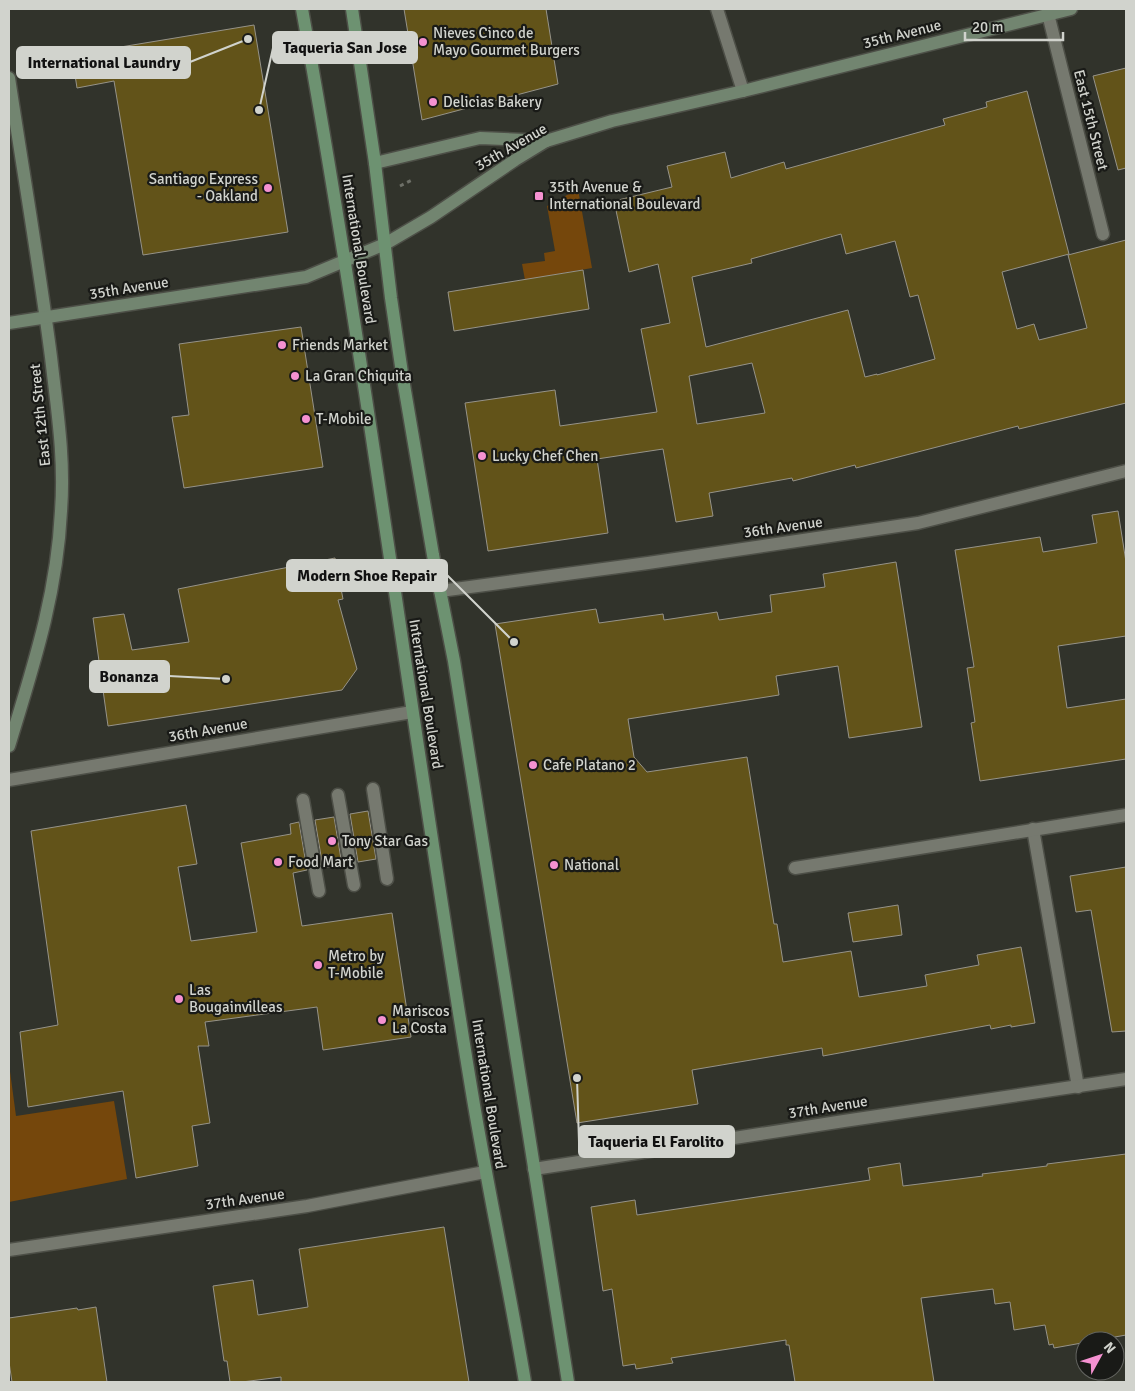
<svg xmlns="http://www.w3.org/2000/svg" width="1135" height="1391" font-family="Signika,sans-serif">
<rect width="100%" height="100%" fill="#31332b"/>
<g fill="#75470c">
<path d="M 578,189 L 592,268 L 525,280 L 522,264 L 545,261 L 544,253 L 555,251 L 547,206 Z"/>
<path d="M 9,1064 L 16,1116 L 114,1101 L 127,1179 L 9,1202 Z"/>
</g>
<g fill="#625319" stroke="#969389" fill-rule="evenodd">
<path d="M 404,9 L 546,9 L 558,84 L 422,120 Z"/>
<path d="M 254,25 L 288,232 L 143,255 L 114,81 L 77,88 L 72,55 Z"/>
<path d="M 1126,68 L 1126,168 L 1118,170 L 1093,76 Z"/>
<path d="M 1027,91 L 1069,254 L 1002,272 L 1017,329 L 1034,324 L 1039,340 L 1087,328 L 1068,255 L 1126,240 L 1126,403 L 1019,429 L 1018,426 L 856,468 L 855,465 L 793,481 L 792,478 L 709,493 L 713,516 L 676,522 L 663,449 L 597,459 L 608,533 L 488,551 L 465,403 L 555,390 L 560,426 L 657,412 L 641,329 L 670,323 L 658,264 L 629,272 L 614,201 L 672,187 L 667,166 L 725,152 L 731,178 L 784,162 L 786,169 L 945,125 L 943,119 L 987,107 L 986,102 ZM 841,234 L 846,254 L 895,241 L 910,297 L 918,295 L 935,359 L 877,375 L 877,374 L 865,377 L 848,310 L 706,347 L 692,277 L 752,263 L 751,259 ZM 752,363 L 765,413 L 697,424 L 689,376 Z"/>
<path d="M 583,270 L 589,309 L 454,331 L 448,292 Z"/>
<path d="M 301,327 L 323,467 L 184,488 L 172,417 L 189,415 L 179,344 Z"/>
<path d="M 1118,511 L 1126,562 L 1126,636 L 1058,646 L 1067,708 L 1126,699 L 1126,759 L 980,781 L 971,723 L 975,722 L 967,668 L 974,667 L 955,550 L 1040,537 L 1043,552 L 1097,543 L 1092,515 Z"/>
<path d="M 335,558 L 343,599 L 338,600 L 357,669 L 342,690 L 108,726 L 93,618 L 124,614 L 132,650 L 189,642 L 178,589 Z"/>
<path d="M 896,562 L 922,727 L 849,738 L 838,666 L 776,676 L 779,695 L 628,719 L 634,757 L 647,772 L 747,757 L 774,924 L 777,924 L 783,962 L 851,951 L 859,997 L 927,986 L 925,975 L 979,965 L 977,955 L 1021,947 L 1035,1023 L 1011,1027 L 1011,1025 L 991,1029 L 990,1025 L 823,1056 L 822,1048 L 692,1070 L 698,1104 L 577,1123 L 495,624 L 596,609 L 599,623 L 663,614 L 664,620 L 717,612 L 719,620 L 772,612 L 770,595 L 825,587 L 823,574 Z"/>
<path d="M 186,805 L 197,864 L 178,867 L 191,941 L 257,932 L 241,843 L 291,834 L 290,824 L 299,822 L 307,870 L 293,873 L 302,926 L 392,913 L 411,1037 L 323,1050 L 317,1007 L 205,1022 L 209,1046 L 198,1046 L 210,1123 L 192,1126 L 198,1166 L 136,1178 L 123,1091 L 28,1107 L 20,1032 L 58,1025 L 31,831 Z"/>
<path d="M 368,811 L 376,859 L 358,862 L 350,814 Z"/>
<path d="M 334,817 L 342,865 L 323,868 L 315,820 Z"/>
<path d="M 1126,867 L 1126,1031 L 1112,1032 L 1091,910 L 1076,912 L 1070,876 Z"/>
<path d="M 898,905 L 902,935 L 853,942 L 848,913 Z"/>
<path d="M 1126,1154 L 1126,1335 L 1054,1348 L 1053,1344 L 1049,1345 L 1045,1325 L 1014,1330 L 1010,1302 L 995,1304 L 993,1289 L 921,1298 L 934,1382 L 795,1382 L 789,1345 L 786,1345 L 786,1340 L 671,1358 L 673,1363 L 636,1369 L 635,1364 L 623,1366 L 612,1289 L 603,1291 L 591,1207 L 635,1200 L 637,1215 L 870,1180 L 868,1168 L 900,1163 L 903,1186 L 983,1176 L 982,1174 L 1047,1166 L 1047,1164 Z"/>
<path d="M 444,1227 L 469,1382 L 281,1382 L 281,1377 L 242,1382 L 230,1382 L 227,1361 L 224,1361 L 213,1286 L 253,1280 L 258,1315 L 308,1307 L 299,1249 Z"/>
<path d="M 96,1307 L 107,1382 L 12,1382 L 9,1362 L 9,1318 L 77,1308 L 78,1310 Z"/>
</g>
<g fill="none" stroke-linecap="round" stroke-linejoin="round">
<defs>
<g id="lane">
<path d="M 717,9 L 743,91"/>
<path d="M 373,789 L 387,879"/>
<path d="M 338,795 L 354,885"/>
<path d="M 303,800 L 319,891"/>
<path d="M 1033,829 L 1078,1087"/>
<path d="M 795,868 L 1126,815"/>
</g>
<g id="street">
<path d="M 1048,14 L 1103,234"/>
<path d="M 440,591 L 648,563 L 918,523 L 1126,471"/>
<path d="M 9,780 L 412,712"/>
<path d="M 534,1169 L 844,1121 L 1126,1079"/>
<path d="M 9,1250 L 307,1206 L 485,1172"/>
</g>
<g id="secondary">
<path d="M 9,78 C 23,171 39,264 51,357 C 57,410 65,458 61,511 C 57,595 33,667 9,746"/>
<path d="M 375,163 L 480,138 L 546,141"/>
<path d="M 9,323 L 306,277 L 385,244 L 431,217 L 515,160 L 546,141 L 612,121 L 743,91 L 1071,9"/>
</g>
<g id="primary">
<path d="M 302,9 C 367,369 412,732 472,1093 C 488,1190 509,1286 525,1382"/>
<path d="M 352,9 L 375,163 L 391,298 L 402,373 L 433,555 L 454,661 L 568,1382"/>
</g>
</defs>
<use href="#lane" stroke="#4d4f47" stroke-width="15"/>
<use href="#street" stroke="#4d4f47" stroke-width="15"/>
<use href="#secondary" stroke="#4d4f47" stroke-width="15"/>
<use href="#primary" stroke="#4d4f47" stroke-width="15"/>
<path stroke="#6e7068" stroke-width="3" stroke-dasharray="4 4" stroke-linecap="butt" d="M 400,186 L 412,180"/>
<use href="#lane" stroke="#76796f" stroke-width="12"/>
<use href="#street" stroke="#76796f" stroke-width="12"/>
<use href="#secondary" stroke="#728570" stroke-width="12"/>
<use href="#primary" stroke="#6d9271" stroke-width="12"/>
</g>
<g fill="#f591d1" stroke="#191a17" stroke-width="2">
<circle cx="423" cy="42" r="5"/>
<circle cx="433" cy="102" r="5"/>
<circle cx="268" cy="188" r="5"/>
<rect x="534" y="191" width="10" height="10" rx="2.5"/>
<circle cx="282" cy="345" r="5"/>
<circle cx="295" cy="376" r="5"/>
<circle cx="306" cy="419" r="5"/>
<circle cx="482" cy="456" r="5"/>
<circle cx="533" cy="765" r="5"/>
<circle cx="332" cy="841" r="5"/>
<circle cx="278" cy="862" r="5"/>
<circle cx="554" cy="865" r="5"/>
<circle cx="318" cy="965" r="5"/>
<circle cx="179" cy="999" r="5"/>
<circle cx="382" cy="1020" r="5"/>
</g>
<g text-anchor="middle" stroke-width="4.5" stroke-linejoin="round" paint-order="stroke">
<g font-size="15" fill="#d1d3cd" stroke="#191a17" text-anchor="start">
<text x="433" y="38">Nieves Cinco de<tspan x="433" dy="17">Mayo Gourmet Burgers</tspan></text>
<text x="443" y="107">Delicias Bakery</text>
<text x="258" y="184" text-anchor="end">Santiago Express<tspan x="258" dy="17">- Oakland</tspan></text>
<text x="549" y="192">35th Avenue &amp;<tspan x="549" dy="17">International Boulevard</tspan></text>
<text x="292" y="350">Friends Market</text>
<text x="305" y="381">La Gran Chiquita</text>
<text x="316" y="424">T-Mobile</text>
<text x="492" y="461">Lucky Chef Chen</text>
<text x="543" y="770">Cafe Platano 2</text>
<text x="342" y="846">Tony Star Gas</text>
<text x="288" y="867">Food Mart</text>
<text x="564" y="870">National</text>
<text x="328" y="961">Metro by<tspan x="328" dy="17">T-Mobile</tspan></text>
<text x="189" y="995">Las<tspan x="189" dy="17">Bougainvilleas</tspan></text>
<text x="392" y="1016">Mariscos<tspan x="392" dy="17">La Costa</tspan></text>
</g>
<g font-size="15" fill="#d1d3cd" stroke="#191a17">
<text transform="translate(902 34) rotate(-14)" y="5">35th Avenue</text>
<text transform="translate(1091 120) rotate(76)" y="5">East 15th Street</text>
<text transform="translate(511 147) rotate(-30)" y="5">35th Avenue</text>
<text transform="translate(359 249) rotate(81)" y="5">International Boulevard</text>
<text transform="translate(129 288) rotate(-9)" y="5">35th Avenue</text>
<text transform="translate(40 415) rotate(-96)" y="5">East 12th Street</text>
<text transform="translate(783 527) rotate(-8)" y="5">36th Avenue</text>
<text transform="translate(426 694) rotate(81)" y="5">International Boulevard</text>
<text transform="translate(208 730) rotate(-10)" y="5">36th Avenue</text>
<text transform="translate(489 1094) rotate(81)" y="5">International Boulevard</text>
<text transform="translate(828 1107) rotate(-9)" y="5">37th Avenue</text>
<text transform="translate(245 1199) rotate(-8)" y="5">37th Avenue</text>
</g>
</g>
<path fill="none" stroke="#d1d3cd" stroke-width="2" d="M259 110L273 48M248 39L190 62M514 642L447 575M226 679L169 676M577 1078L579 1142"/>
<g fill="#d1d3cd" stroke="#191a17" stroke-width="2">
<circle cx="259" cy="110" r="5"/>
<circle cx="248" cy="39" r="5"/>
<circle cx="514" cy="642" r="5"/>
<circle cx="226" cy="679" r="5"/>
<circle cx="577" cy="1078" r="5"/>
</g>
<g fill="#d1d3cd" stroke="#d1d3cd" stroke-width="2">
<rect x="273" y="32" width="144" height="31" rx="5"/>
<rect x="17" y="47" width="173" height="31" rx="5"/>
<rect x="287" y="560" width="160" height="31" rx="5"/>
<rect x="90" y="661" width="79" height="31" rx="5"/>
<rect x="579" y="1126" width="155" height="31" rx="5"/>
</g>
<g font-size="16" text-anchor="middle" font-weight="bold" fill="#111">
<text x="345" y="53">Taqueria San Jose</text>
<text x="104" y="68">International Laundry</text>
<text x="367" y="581">Modern Shoe Repair</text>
<text x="129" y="682">Bonanza</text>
<text x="656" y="1147">Taqueria El Farolito</text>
</g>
<rect width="1135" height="1391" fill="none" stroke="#d1d3cd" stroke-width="20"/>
<g transform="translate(1100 1356) rotate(50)"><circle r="24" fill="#191a17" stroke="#636460"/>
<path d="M0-4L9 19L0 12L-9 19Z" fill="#f591d1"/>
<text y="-8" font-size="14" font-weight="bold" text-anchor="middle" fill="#d1d3cd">N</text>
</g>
<path d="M965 32v8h98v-8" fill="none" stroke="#d1d3cd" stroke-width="2.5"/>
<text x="972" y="32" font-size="15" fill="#d1d3cd" stroke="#191a17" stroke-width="4" paint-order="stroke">20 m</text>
</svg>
